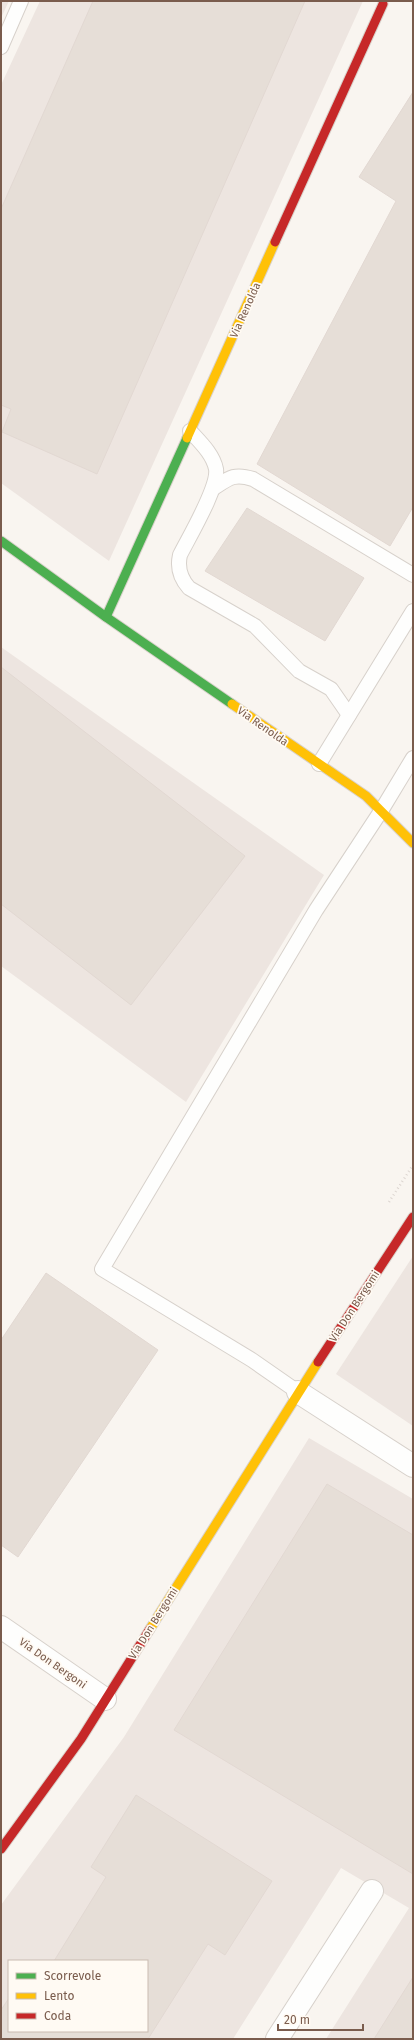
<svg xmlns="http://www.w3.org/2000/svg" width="414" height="2040" font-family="'Fira Sans',sans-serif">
<rect width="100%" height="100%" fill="#f9f5f0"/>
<g fill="#ede5e0" fill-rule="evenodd">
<path d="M 1,1 L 9,1 L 1,18 Z"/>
<path d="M 40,1 L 363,1 L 109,561 L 1,483 L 1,85 Z"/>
<path d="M 1,647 L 324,875 L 186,1102 L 1,966 Z"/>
<path d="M 413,1256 L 413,1426 L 336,1374 Z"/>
<path d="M 309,1438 L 413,1499 L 413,2039 L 326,2039 L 409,1908 L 341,1868 L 233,2039 L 1,2039 L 1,1905 L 124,1737 ZM 9,1961 L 147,1961 L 147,2031 L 9,2031 Z"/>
</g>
<g fill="#e6ded7" stroke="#e2d8d2">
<path d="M 93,1 L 305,1 L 97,474 L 2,432 L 11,409 L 1,405 L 1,209 Z"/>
<path d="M 413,92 L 413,507 L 390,546 L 257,464 L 396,201 L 359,177 Z"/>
<path d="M 247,508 L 364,578 L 325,641 L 205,571 Z"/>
<path d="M 1,667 L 245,856 L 131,1005 L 1,904 Z"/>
<path d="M 46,1273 L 158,1350 L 18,1557 L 1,1545 L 1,1340 Z"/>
<path d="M 327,1484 L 413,1535 L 413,1874 L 174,1730 Z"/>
<path d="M 136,1795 L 272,1881 L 225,1955 L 208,1944 L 148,2039 L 1,2039 L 1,2010 L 9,1998 L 9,2031 L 147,2031 L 147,1961 L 54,1961 L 106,1877 L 91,1867 Z"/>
<path d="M 413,1977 L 413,2039 L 374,2039 Z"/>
</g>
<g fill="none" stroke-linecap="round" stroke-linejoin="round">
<defs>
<g id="lane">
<path d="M 1,47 L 21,1"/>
<path d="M 190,431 C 200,442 213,454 216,469 C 219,487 189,537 180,555 C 177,568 180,578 189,588 L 255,626 L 299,671 L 331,689 L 349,715"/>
<path d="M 214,488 C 229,478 234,473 253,479 L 413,575"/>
<path d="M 319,764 L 413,611"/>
<path d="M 298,1392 L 252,1360 L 102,1269 L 316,910 L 381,811 L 413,758"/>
</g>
<g id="street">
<path d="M 298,1392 L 413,1466"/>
<path d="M 1,1627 L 105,1699"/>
<path d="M 277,2039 L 372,1891"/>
</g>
<g id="fast">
<path d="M 1,541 L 106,617 L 232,704"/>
<path d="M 106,617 L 187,438"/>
</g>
<g id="slow">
<path d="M 187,438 L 275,242"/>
<path d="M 232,704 L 366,796 L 413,843"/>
<path d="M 150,1629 L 318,1362"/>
</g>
<g id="jam">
<path d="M 275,242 L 383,4"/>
<path d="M 318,1362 L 413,1217"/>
<path d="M 1,1849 L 81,1739 L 150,1629"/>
</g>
</defs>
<use href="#lane" stroke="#d7d1cb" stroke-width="16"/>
<use href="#street" stroke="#d7d1cb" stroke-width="24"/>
<use href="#fast" stroke="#d9d2cb" stroke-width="11"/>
<use href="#slow" stroke="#d9d2cb" stroke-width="11"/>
<use href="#jam" stroke="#d9d2cb" stroke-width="11"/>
<path stroke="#dcd5d0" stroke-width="2.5" stroke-dasharray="1 3" stroke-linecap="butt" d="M 389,1202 L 413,1165"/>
<use href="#lane" stroke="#fefefd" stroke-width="14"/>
<use href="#street" stroke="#fefefd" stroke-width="22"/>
<use href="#fast" stroke="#4caf50" stroke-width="9"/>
<use href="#slow" stroke="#ffc107" stroke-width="9"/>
<use href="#jam" stroke="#c62828" stroke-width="9"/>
</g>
<g text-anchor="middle" stroke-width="3.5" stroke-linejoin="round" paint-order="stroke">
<g font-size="11" fill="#7a5c4d" stroke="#fffaf3">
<text transform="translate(245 310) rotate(-66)" y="4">Via Renolda</text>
<text transform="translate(263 726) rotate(35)" y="4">Via Renolda</text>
<text transform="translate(354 1306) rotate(-57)" y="4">Via Don Bergomi</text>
<text transform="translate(153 1623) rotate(-58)" y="4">Via Don Bergomi</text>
<text transform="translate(53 1663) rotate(35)" y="4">Via Don Bergoni</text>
</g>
</g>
<rect width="414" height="2040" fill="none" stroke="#7a5c4d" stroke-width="4"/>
<rect x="8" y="1960" width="140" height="72" fill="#fffaf3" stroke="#cabbb1"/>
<rect x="16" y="1973" width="20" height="6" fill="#4caf50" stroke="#cabbb1"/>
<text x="44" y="1980" font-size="12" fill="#7a5c4d">Scorrevole</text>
<rect x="16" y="1993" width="20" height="6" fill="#ffc107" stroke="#cabbb1"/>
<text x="44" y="2000" font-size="12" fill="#7a5c4d">Lento</text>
<rect x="16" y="2013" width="20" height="6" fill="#c62828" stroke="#cabbb1"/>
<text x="44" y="2020" font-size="12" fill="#7a5c4d">Coda</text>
<path d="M278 2024v6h85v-6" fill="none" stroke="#7a5c4d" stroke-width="2"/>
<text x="284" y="2024" font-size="12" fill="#7a5c4d" stroke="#fffaf3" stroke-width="3" paint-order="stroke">20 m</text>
</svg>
